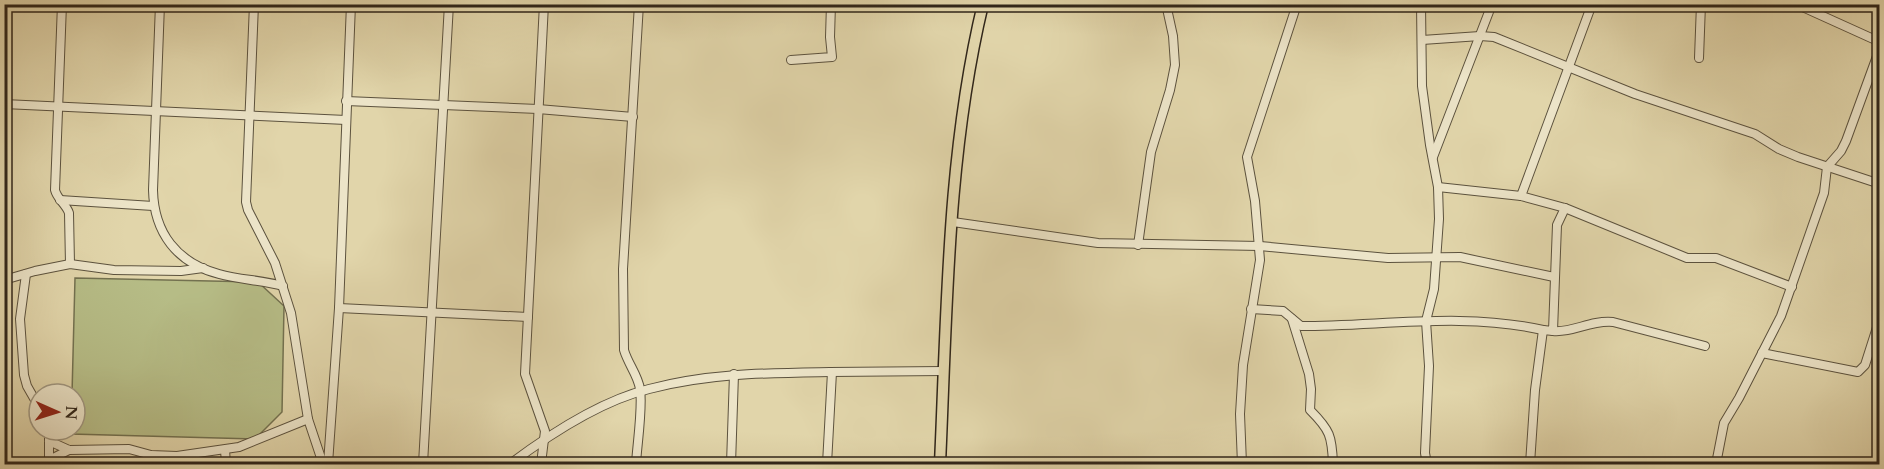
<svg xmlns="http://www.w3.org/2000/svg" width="1884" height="469" font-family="Cardo,serif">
<rect width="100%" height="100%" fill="#e1d5aa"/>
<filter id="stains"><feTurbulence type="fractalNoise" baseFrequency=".00333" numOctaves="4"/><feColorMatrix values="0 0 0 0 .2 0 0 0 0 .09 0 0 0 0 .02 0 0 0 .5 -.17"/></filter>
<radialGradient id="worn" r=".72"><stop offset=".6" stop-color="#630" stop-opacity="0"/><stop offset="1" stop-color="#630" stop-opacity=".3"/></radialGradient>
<path fill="#b6bc86" stroke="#737150" stroke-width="1.5" d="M 75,278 L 258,282 L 284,306 L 282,412 L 255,439 L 71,434 L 72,430 L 75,430 L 75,394 L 72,394 Z"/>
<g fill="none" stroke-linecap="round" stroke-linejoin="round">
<defs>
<g id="minor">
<path d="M 62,4 L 55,190 C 57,199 66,204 69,213 L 70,264"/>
<path d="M 160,4 L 153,190 C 154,233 177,263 219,274 C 240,280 262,280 283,286"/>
<path d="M 254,4 L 246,202 L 248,210 L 275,263 L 291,313 L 308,419 L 323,464"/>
<path d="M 1421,4 L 1422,86 L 1430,145 L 1438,187 L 1439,219 L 1434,289 L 1426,321 L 1429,366 L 1425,453 L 1427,464"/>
<path d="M 1796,4 L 1880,42"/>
<path d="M 1422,40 L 1480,36 L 1494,37 L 1635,94 L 1755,134 L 1779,149 L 1798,157 L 1880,184"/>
<path d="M 1699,58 L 1701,4"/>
<path d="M 791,60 L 832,57 L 830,37 L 831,4"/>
<path d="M 346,101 L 538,109 L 633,117"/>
<path d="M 4,104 L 346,120"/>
<path d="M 1433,157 L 1492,4"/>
<path d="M 1438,187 L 1521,196 L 1565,208 L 1687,258 L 1716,258 L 1792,287"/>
<path d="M 1521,196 L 1592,4"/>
<path d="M 60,200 L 153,206"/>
<path d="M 953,222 L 1098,243 L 1260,246 L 1388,258 L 1460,257 L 1554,277"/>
<path d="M 1138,245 L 1151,152 L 1170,90 L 1175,65 L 1173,36 L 1166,4"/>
<path d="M 26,274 L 20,319 L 24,375 L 27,386 L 39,407"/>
<path d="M 4,280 L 35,271 L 70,264 L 114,270 L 181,271 L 203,268"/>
<path d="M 339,308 L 528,317"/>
<path d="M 1251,309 L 1283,311 L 1301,326 C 1382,326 1463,312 1543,330"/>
<path d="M 1292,319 L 1309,374 L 1311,389 L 1310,410 C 1330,430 1332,436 1333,464"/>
<path d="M 1553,331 C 1574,333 1589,320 1613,322 L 1705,346"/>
<path d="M 1762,353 L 1858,372 L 1865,365 L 1880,318"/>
<path d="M 49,430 L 49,464"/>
<path d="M 49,441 L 69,450 L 129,449 L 151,455 L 177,456 L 239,447 L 308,419"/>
<path d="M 225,450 L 226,464"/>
<path d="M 49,460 L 69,450"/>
<path d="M 328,464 L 339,308 L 351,4"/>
<path d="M 423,464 L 449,4"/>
<path d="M 510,464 C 550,434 600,401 649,389 C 709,373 769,373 830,372 C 868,372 906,371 944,371"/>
<path d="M 541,464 L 545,431 L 525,374 L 544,4"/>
<path d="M 636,464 C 637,445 643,407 640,389 C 638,375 628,364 624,350 L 623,269 L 639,4"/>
<path d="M 731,464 L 734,374"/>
<path d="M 827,464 L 832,372"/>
<path d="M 1242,464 L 1240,414 L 1243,365 L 1260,260 L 1255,201 L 1247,157 L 1297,4"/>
<path d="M 1354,464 L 1362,464"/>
<path d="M 1530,464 L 1535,390 L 1543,330 L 1553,331 L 1557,225 L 1565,208"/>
<path d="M 1716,464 L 1724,423 L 1739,398 L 1781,316 L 1824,193 L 1827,167 L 1841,151 L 1846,141 L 1880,48"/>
</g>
<path id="major" d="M 940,464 C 947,311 947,154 983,4"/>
</defs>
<use href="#minor" stroke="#5c523e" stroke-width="10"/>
<use href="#major" stroke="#30261a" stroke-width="13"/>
<use href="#minor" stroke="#ece4c8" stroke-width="8"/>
<use href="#major" stroke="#e1d5aa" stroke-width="10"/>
</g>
<rect width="1884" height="469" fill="none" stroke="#e1d5aa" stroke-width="24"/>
<rect x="6" y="6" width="1872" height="457" fill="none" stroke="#30261a" stroke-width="3"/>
<rect x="12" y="12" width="1860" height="445" fill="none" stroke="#30261a" stroke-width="1.5"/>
<g transform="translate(57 412) rotate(93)"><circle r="28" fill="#ece4c8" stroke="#a19882" stroke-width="1.5"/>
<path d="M0-4.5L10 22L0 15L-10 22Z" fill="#8f2418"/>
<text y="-9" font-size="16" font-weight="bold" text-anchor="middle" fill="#30261a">N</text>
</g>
<rect width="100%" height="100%" filter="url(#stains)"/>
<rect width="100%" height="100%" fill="url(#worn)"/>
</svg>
